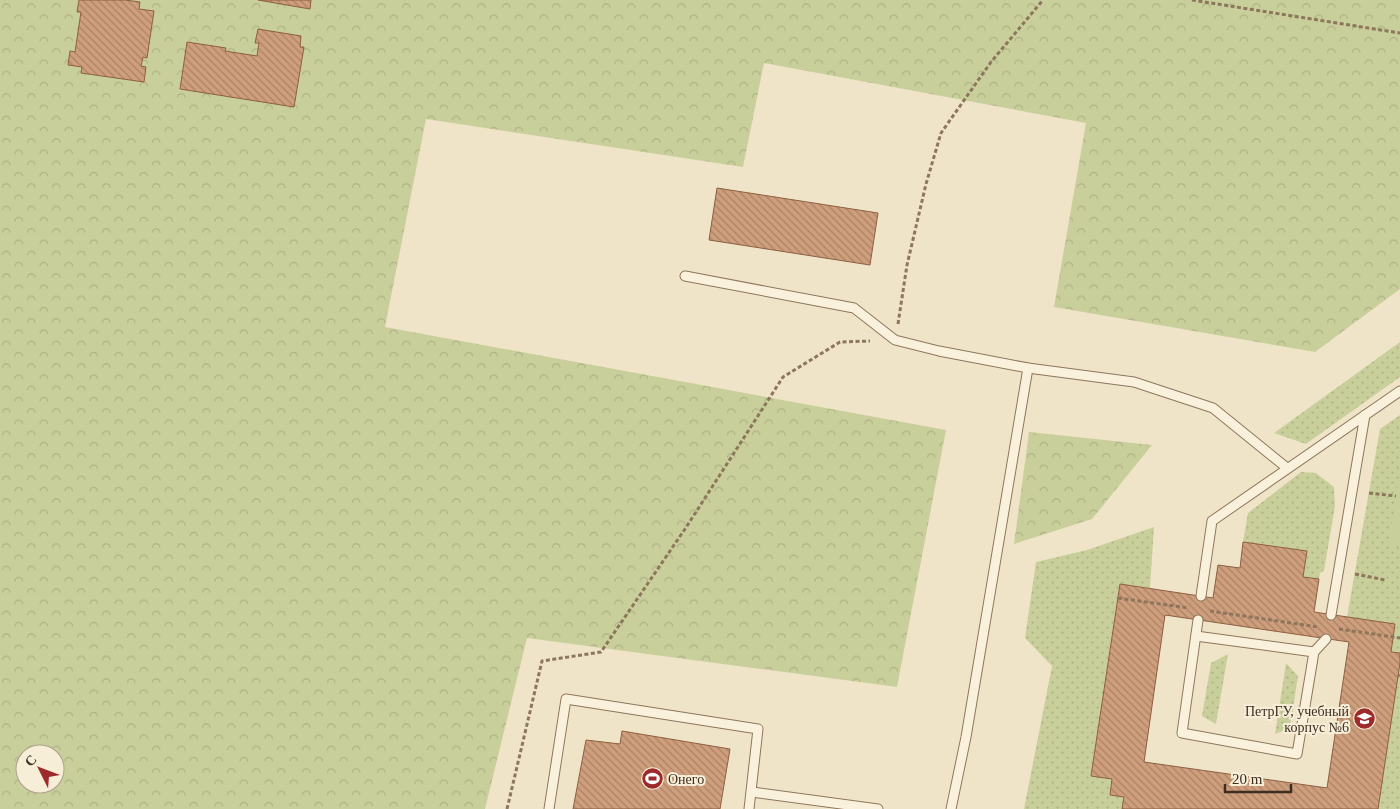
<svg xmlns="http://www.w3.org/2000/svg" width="1400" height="809" font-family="'Times New Roman',serif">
<defs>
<pattern id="grass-dots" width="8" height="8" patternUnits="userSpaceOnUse" patternTransform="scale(1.25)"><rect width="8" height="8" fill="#c9cf9b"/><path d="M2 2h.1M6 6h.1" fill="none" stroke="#aeb285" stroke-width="1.8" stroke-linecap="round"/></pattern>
<pattern id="forest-crowns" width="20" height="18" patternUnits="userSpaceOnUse" patternTransform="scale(1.25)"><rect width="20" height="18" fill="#c9cf9b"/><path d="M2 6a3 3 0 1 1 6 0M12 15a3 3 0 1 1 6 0" fill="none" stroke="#aeb285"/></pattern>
<pattern id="building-back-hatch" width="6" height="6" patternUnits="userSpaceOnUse" patternTransform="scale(1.25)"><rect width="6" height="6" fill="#cf9f7d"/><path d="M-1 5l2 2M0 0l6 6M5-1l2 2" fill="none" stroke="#a98266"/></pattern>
</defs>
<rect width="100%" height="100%" fill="#f0e4c8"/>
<g fill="url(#grass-dots)">
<path d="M 1400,342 L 1400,377 L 1306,444 L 1274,433 Z"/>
<path d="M 1400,415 L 1400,653 L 1391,652 L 1347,617 L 1380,429 Z"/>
<path d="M 1301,472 L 1316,473 L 1334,487 L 1335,506 L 1324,571 L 1320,573 L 1319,579 L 1303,577 L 1307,552 L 1243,542 L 1248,513 Z"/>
<path d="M 1154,527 L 1150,588 L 1120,584 L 1091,776 L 1112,779 L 1110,795 L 1124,797 L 1122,809 L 1024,809 L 1052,666 L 1025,638 L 1036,562 L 1087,550 Z"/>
<path d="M 1228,654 L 1216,724 L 1202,716 L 1211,663 Z"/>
<path d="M 1286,663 L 1298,676 L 1290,728 L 1275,734 Z"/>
<path d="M 1400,663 L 1400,809 L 1378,809 L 1398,675 Z"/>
</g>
<g fill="url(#forest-crowns)" fill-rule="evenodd">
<path d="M 0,0 L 1400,0 L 1400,289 L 1315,352 L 1054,307 L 1086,123 L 764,63 L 743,167 L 426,119 L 385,327 L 946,430 L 897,687 L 527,638 L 485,809 L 0,809 ZM 25,754 L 55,754 L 55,784 L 25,784 Z"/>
<path d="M 1029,432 L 1152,445 L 1092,519 L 1014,544 Z"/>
</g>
<path fill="#c9cf9b" d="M 1400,469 L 1400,545 L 1389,543 Z"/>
<g fill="url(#building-back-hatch)" stroke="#8d5f41" fill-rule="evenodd">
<path d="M 79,0 L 125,0 L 140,2 L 139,9 L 154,11 L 147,58 L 143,57 L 141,66 L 146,67 L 144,82 L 81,73 L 82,67 L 68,65 L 70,51 L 75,52 L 81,12 L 77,12 Z"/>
<path d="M 258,0 L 311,0 L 310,9 Z"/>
<path d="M 258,29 L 301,36 L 300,47 L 304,47 L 294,107 L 180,89 L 187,42 L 226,48 L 225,51 L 257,56 L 259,43 L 255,43 Z"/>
<path d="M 717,188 L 878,213 L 870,265 L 709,240 Z"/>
<path d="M 1243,542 L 1307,551 L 1303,577 L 1319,579 L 1314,612 L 1395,624 L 1391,652 L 1400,653 L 1400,663 L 1378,809 L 1122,809 L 1124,797 L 1110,795 L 1112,779 L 1091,776 L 1120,584 L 1213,598 L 1218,565 L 1240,568 ZM 1165,615 L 1349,642 L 1327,788 L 1144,762 Z"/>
<path d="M 622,731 L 730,749 L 720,809 L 573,809 L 586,740 L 620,744 Z"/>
</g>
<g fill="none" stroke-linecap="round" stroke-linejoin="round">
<defs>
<g id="service">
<path d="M 685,276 L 854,308 L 895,340 L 939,351 L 1028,368 L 1134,382 L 1213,408 L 1287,468"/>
<path d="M 1201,596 L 1212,521 L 1400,391"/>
<path d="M 1331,615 L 1365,415"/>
<path d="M 1198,620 L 1182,733 L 1297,754 L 1314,652 L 1326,639"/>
<path d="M 1196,636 L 1314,652"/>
<path d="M 752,792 L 878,809"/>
<path d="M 549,809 L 566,699 L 758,729 L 749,809"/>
<path d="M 951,809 L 966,737 L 1028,368"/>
</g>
</defs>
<use href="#service" stroke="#8d765c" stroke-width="11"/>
<g stroke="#8d765c" stroke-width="3" stroke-dasharray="4 2.5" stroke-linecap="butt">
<path d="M 1192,0 L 1400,33"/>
<path d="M 898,324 L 907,265 L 926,184 L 941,133 L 991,62 L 1043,0"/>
<path d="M 1369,493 L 1396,496"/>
<path d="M 1355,574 L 1385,580"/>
<path d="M 1118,598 L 1189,608"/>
<path d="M 1210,611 L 1318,627"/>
<path d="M 1339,629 L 1400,638"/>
<path d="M 1398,675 L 1400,676"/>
<path d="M 507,809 L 542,661 L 601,652 L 685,529 L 783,377 L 840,342 L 870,341"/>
</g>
<use href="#service" stroke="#faf1dc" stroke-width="9"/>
</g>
<defs>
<symbol id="university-disc" viewBox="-11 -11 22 22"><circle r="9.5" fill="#9e2a2b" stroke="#f7eed8"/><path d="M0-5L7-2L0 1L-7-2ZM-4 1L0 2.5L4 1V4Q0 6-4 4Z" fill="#fff"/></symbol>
<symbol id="stadium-disc" viewBox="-11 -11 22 22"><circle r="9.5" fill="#9e2a2b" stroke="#f7eed8"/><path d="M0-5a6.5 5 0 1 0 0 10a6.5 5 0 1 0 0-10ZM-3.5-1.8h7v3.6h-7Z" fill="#fff"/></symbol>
</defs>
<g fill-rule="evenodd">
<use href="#university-disc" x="1352" y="706" width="25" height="25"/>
<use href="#stadium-disc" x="640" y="766" width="25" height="25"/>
</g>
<g text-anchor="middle" stroke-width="4" stroke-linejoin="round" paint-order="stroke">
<g font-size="14" fill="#3d2e20" stroke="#f7eed8" text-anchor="end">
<text x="1349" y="716">ПетрГУ, учебный<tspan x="1349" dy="16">корпус №6</tspan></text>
<text x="668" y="784" text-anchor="start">Онего</text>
</g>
</g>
<g transform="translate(40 769) rotate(312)"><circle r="24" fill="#f7eed8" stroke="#ada18e"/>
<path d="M0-4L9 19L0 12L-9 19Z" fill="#9e2a2b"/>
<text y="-8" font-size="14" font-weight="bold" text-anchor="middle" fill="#3d2e20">С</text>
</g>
<path d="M1225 784v8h66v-8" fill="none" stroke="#3d2e20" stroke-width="2.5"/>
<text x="1232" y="784" font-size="15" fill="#3d2e20" stroke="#f7eed8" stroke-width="4" paint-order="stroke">20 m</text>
</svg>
